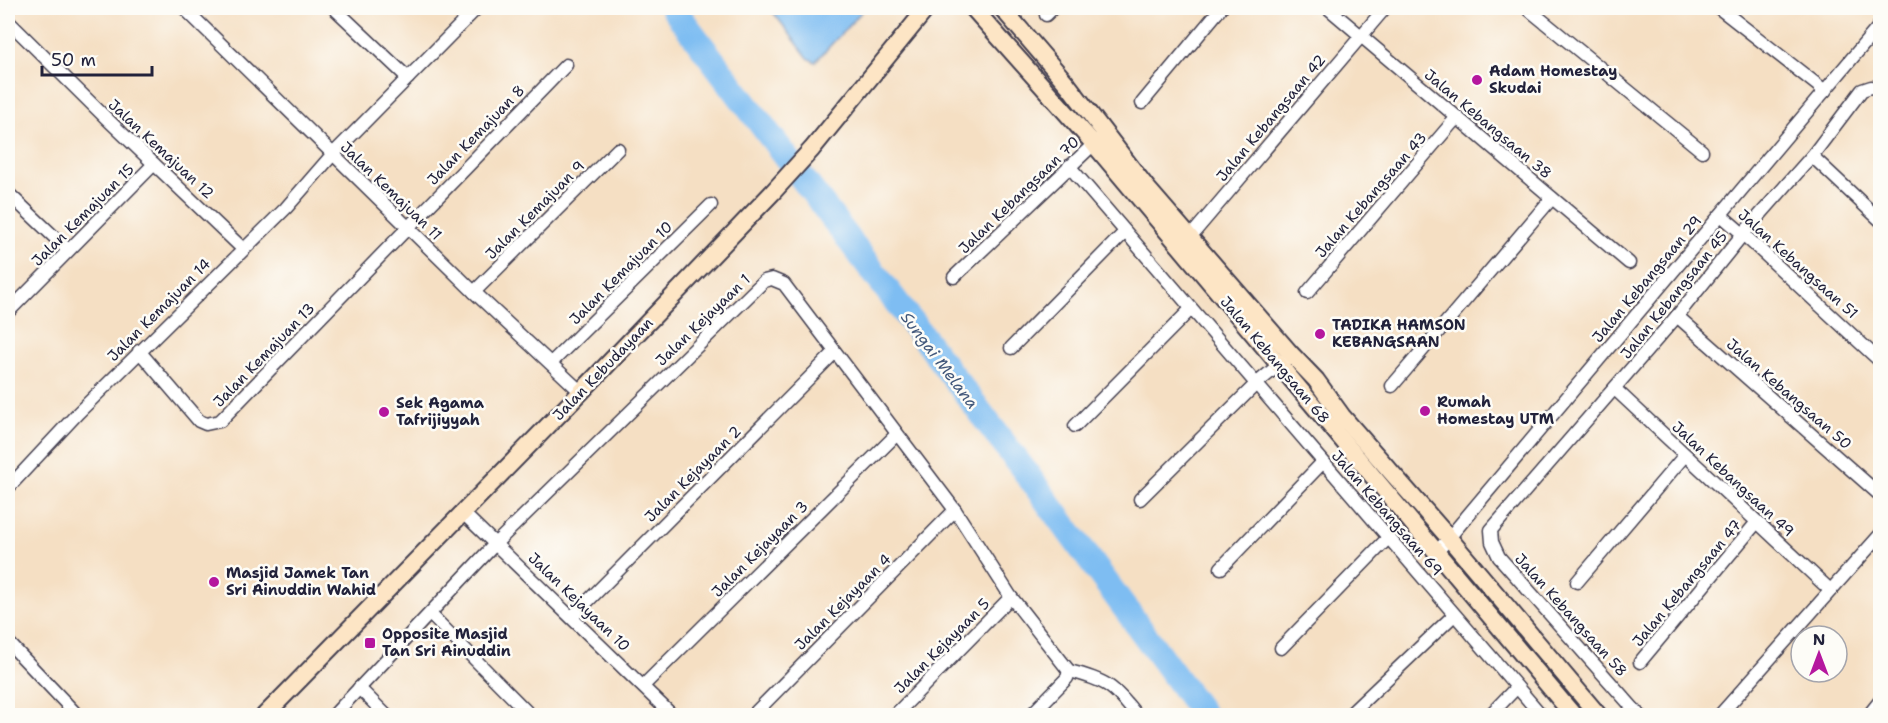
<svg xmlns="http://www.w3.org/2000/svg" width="1888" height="723" font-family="'Shantell Sans',sans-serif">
<rect width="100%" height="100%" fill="#fdfcf7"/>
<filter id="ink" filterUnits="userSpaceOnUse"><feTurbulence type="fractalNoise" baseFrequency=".0167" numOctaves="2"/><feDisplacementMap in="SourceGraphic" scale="12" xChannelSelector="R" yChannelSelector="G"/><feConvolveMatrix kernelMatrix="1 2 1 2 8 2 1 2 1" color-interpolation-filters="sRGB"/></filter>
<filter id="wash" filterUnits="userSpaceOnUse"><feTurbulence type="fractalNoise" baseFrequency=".008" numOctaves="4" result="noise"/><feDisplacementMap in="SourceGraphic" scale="24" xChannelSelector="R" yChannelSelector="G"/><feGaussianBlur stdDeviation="1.35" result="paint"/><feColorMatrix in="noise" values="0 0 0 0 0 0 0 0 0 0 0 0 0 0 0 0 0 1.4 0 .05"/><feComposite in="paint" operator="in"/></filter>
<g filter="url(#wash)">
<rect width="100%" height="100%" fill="#f5dfc3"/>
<path fill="#7ebdf2" stroke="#507096" stroke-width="1.5" d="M 770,8 L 865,8 L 815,62 L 808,58 Z"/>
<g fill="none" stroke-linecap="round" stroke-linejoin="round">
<path stroke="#7ebdf2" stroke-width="26" d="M 673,8 L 1024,470 L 1204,716"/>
</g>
</g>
<g filter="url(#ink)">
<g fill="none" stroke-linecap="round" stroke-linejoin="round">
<defs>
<g id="street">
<path d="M 184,8 L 474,292 L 581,392"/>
<path d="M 334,8 L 408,78"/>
<path d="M 1328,8 L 1629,263"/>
<path d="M 1527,8 L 1702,151"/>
<path d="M 1719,8 L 1825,91"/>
<path d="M 1046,15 L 1053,8"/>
<path d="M 8,21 L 106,118 L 243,249"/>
<path d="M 1142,103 L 1221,8"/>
<path d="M 1812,156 L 1880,220"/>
<path d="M 1069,166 L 1542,716"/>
<path d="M 8,193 L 68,250"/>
<path d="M 1721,215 L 1743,234 L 1880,361"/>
<path d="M 1185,243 L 1385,8"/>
<path d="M 954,277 L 1099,139"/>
<path d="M 474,292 L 618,149"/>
<path d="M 1307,293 L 1457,117"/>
<path d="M 8,312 L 154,164"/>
<path d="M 1677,316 L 1880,495"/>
<path d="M 1011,348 L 1125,232"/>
<path d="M 139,351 L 199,421 L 206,424 L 220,421 L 566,65"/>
<path d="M 551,363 L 711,205"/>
<path d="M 1392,386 L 1552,198"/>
<path d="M 1615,389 L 1830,590"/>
<path d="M 1075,426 L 1191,309"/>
<path d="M 8,488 L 78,413 L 286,208 L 332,155 L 477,8"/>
<path d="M 1140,499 L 1256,384 L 1286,359"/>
<path d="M 462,512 L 673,716"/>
<path d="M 1437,552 L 1880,25"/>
<path d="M 1221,568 L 1323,462"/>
<path d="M 1577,582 L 1685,455"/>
<path d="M 430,614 L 531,716"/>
<path d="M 572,617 L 835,352"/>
<path d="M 8,642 L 78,716"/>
<path d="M 1281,648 L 1388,538"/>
<path d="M 1640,662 L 1757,522"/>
<path d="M 1069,671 C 1106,680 1114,686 1137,716"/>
<path d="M 643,686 L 897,434"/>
<path d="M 359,688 L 387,716"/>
<path d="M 333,716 L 496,543 L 764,281 L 772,279 L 784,284 L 955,510 L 1011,597 L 1069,671"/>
<path d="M 752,716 L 955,510"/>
<path d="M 894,716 L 1011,597"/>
<path d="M 1030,716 L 1067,678 L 1069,671"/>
<path d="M 1348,716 L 1454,615"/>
<path d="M 1489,716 L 1516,688"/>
<path d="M 1640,716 L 1499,557 L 1492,542 L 1491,530 L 1677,316 L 1743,234 L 1812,156 L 1862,90 L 1871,87 L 1880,88"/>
<path d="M 1719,716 L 1880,535"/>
<path d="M 1868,716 L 1880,701"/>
</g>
<g id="secondary">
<path d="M 973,8 L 1094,144 L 1574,716"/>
<path d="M 1002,8 L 1068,85 L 1147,188 L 1291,354 L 1316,380 L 1342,416 L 1449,538 L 1599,716"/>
<path d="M 264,716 L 581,392 L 772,193 L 812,149 L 927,8"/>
</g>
</defs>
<use href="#street" stroke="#423e4f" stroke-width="15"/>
<use href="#secondary" stroke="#423e4f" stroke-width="20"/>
<use href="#street" stroke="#fff" stroke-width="12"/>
<use href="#secondary" stroke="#fde5c5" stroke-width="16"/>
</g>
</g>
<g fill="#b5179e" stroke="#fdfcf7" stroke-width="2">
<circle cx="1477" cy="80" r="6"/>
<circle cx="1320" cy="334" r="6"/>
<circle cx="1425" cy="411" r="6"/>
<circle cx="384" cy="412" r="6"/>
<circle cx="214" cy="582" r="6"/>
<rect x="364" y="637" width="12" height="12" rx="3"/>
</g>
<g text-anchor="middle" stroke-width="5" stroke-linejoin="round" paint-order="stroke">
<g font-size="15" font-weight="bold" fill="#22223b" stroke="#fdfcf7" text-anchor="start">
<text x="1489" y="76">Adam Homestay<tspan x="1489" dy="17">Skudai</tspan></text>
<text x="1332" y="330">TADIKA HAMSON<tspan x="1332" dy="17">KEBANGSAAN</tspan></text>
<text x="1437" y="407">Rumah<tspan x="1437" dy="17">Homestay UTM</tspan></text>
<text x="396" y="408">Sek Agama<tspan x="396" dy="17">Tafrijiyyah</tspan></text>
<text x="226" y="578">Masjid Jamek Tan<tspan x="226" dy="17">Sri Ainuddin Wahid</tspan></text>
<text x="382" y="639">Opposite Masjid<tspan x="382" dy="17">Tan Sri Ainuddin</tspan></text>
</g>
<g font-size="15" fill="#22223b" stroke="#fdfcf7">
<text transform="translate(1271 118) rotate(-50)" y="5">Jalan Kebangsaan 42</text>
<text transform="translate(1488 124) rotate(40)" y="5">Jalan Kebangsaan 38</text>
<text transform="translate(476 135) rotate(-46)" y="5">Jalan Kemajuan 8</text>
<text transform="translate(161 149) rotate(43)" y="5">Jalan Kemajuan 12</text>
<text transform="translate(391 191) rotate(44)" y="5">Jalan Kemajuan 11</text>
<text transform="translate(1019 195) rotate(-44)" y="5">Jalan Kebangsaan 70</text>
<text transform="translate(1371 195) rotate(-49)" y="5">Jalan Kebangsaan 43</text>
<text transform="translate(535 210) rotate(-45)" y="5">Jalan Kemajuan 9</text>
<text transform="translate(83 215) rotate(-45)" y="5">Jalan Kemajuan 15</text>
<text transform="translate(1798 264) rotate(42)" y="5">Jalan Kebangsaan 51</text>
<text transform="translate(621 273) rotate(-45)" y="5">Jalan Kemajuan 10</text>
<text transform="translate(1647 279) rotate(-50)" y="5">Jalan Kebangsaan 29</text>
<text transform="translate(1674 295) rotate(-51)" y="5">Jalan Kebangsaan 45</text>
<text transform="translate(159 310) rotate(-45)" y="5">Jalan Kemajuan 14</text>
<text transform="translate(703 320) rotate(-44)" y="5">Jalan Kejayaan 1</text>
<text transform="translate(264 355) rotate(-46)" y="5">Jalan Kemajuan 13</text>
<text transform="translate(1275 360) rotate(50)" y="5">Jalan Kebangsaan 68</text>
<text transform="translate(603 369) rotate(-46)" y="5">Jalan Kebudayaan</text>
<text transform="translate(1789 394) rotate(41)" y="5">Jalan Kebangsaan 50</text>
<text transform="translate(693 474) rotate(-45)" y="5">Jalan Kejayaan 2</text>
<text transform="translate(1733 479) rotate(43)" y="5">Jalan Kebangsaan 49</text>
<text transform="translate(1387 513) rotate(49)" y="5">Jalan Kebangsaan 69</text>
<text transform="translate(760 549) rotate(-45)" y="5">Jalan Kejayaan 3</text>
<text transform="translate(1687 583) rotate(-50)" y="5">Jalan Kebangsaan 47</text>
<text transform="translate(579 602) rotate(44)" y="5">Jalan Kejayaan 10</text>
<text transform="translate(843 602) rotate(-45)" y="5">Jalan Kejayaan 4</text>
<text transform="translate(1571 615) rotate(48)" y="5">Jalan Kebangsaan 58</text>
<text transform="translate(942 646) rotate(-45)" y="5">Jalan Kejayaan 5</text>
</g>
<g font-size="16" font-style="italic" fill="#42587b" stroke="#fdfcf7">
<text transform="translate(940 360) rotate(53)" y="6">Sungai Melana</text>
</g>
</g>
<rect width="1888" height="723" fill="none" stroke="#fdfcf7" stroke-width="30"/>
<g transform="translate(1819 654)"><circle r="28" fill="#fdfcf7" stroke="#a5a5ac" stroke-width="1.5"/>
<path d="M0-4.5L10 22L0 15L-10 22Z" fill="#b5179e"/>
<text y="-9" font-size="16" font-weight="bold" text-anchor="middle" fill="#22223b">N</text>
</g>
<path d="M42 66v9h110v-9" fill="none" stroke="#22223b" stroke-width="3"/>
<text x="51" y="66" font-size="18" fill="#22223b" stroke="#fdfcf7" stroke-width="4.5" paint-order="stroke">50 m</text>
</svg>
